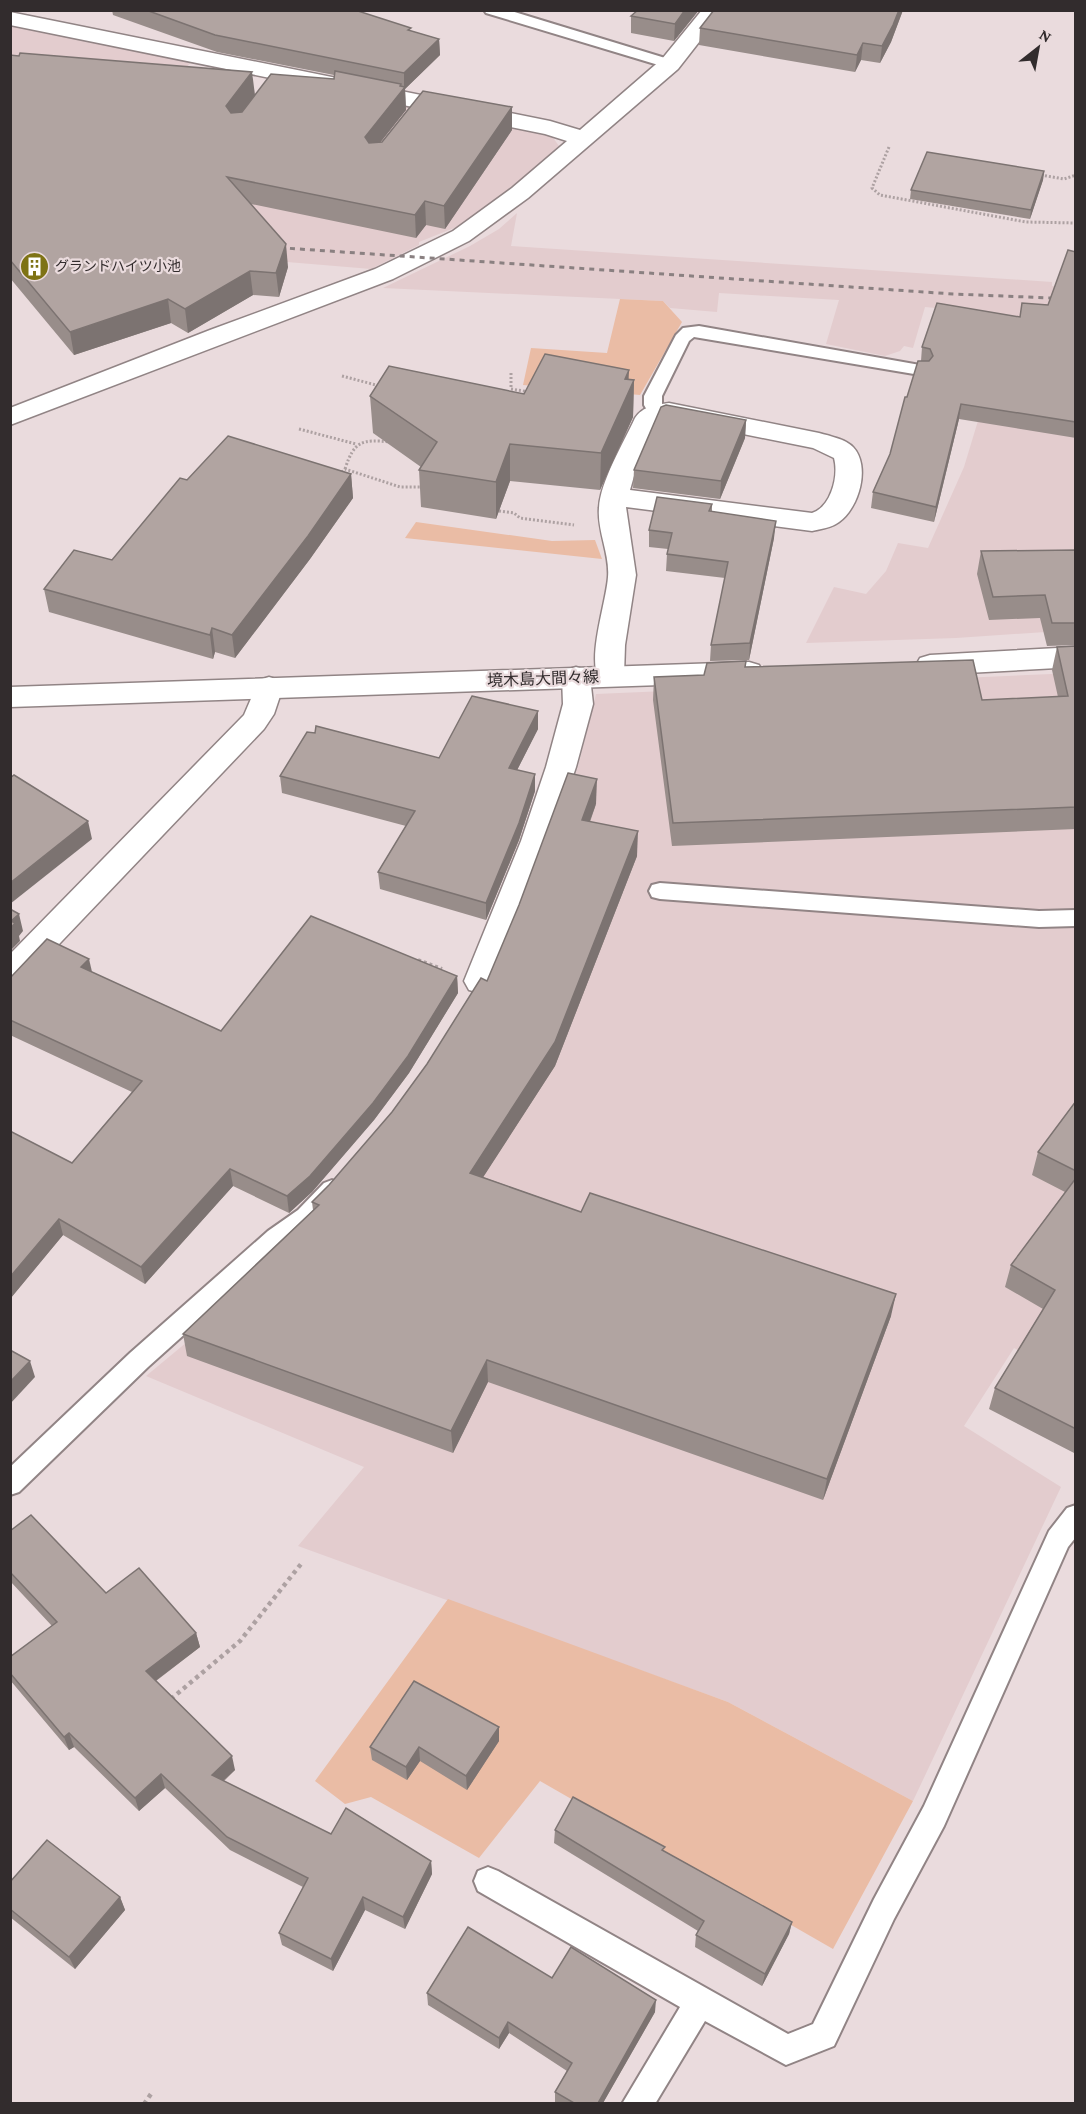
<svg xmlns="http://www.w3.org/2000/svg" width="1086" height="2114" font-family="'Crimson Pro','Noto Sans JP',serif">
<rect width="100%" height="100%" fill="#eadbdd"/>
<g fill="#e3ccce">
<path d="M 10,24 L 191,62 L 177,80 L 238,131 L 292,82 L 551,135 L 559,146 L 496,202 L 459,226 L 419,242 L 419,245 L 371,269 L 11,239 Z"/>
<path d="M 517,213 L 511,246 L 1052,282 L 1052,286 L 1075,287 L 1075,630 L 956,638 L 806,643 L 834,587 L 866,594 L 886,571 L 898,543 L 928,548 L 964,467 L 1010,315 L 925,307 L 913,348 L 904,346 L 900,351 L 885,356 L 826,344 L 839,300 L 719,293 L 717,312 L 670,308 L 663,301 L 383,288 L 470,246 L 499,229 Z"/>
<path d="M 1075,673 L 1075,1378 L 1014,1348 L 964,1426 L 1061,1487 L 913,1801 L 728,1702 L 298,1546 L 364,1467 L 146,1376 L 187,1342 L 480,1023 L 578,767 L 596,694 Z"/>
</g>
<g fill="#eabca5">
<path d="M 620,299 L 663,301 L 682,322 L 640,395 L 523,385 L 531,348 L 607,353 Z"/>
<path d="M 416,522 L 552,541 L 595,540 L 602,559 L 405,538 Z"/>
<path d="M 448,1599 L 728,1702 L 913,1801 L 833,1949 L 540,1781 L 479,1858 L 371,1797 L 345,1804 L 315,1781 Z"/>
</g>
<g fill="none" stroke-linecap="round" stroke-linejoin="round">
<defs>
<g id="service">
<path d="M 484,10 L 508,10 L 675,61 L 678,64 L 675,67 L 665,67 L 486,13 Z"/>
<path d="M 699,326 L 920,365 L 926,366 L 929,370 L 926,374 L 920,375 L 694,337 L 689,341 L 662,396 L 662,405 L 666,413 L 663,417 L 651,417 L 644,405 L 644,396 L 676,335 L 683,328 Z"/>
<path d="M 660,883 L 1039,911 L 1076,910 L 1076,926 L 1039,927 L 660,899 L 652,897 L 649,891 L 652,885 Z"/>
<path d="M 332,1180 L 340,1183 L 344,1190 L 321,1217 L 284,1245 L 148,1367 L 19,1492 L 10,1495 L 10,1467 L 130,1353 L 268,1231 L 298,1210 L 324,1183 Z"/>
<path d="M 1076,1505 L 1076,1537 L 1068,1547 L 944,1826 L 894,1919 L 834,2046 L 786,2065 L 705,2021 L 655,2104 L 622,2104 L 680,2007 L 478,1891 L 474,1881 L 478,1871 L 488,1867 L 498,1871 L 788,2034 L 813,2024 L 874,1899 L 924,1806 L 1049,1531 L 1067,1508 Z"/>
</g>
<g id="minor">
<path d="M 702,10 L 724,10 L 678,69 L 528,198 L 469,241 L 393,279 L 10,425 L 10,408 L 210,330 L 375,269 L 453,231 L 512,188 L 567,141 L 545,134 L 10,25 L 10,12 L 550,121 L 580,130 L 662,59 Z"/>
<path d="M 669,403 L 819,433 C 830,436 845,439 853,447 C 871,466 859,508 839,522 C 831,528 821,529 812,531 L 626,507 L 636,575 L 625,645 L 624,675 L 620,682 L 610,685 L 600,682 C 586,659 606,604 608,577 C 610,554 597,531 599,508 C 600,482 624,442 635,418 C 643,406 656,405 669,403 ZM 669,419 L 813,448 L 834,458 C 839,476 831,507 812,513 L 630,490 L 634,476 L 659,423 Z"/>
<path d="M 576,667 L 586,670 L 590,677 L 593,704 L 576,767 L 551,841 L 496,981 L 491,990 L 480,993 L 469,990 L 464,981 L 521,841 L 546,767 L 563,704 L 562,677 L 566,670 Z"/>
<path d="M 269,677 L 279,680 L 283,687 L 274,714 L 264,729 L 21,984 L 10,987 L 10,954 L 244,715 L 259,680 Z"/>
</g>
<g id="secondary">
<path d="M 1076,647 L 1076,667 L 930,675 L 920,672 L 916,665 L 920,658 L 930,655 Z"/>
<path d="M 749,662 L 759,665 L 763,672 L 759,679 L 749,682 L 10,707 L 10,687 Z"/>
</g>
</defs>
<use href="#service" stroke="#918485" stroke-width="4"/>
<use href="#minor" stroke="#918485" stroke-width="3"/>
<use href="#secondary" stroke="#918485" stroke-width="3"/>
<g stroke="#ada1a2" stroke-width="3" stroke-dasharray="2 2" stroke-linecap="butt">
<path d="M 889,147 L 872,188 L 880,195 L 1026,222 L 1076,223"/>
<path d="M 1041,175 L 1064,179 L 1076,175"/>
<path d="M 511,373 L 511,389 L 530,392"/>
<path d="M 342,376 L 376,385 L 379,390"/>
<path d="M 299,429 L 356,444"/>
<path d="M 345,469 C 354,441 362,439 390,442"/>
<path d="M 339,475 L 345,469 L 400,487 L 425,487"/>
<path d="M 499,511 L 514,513 L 520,518 L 574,525"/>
</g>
<path stroke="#ada1a2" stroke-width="4" stroke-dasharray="3 3" stroke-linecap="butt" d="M 418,960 L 442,969"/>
<g stroke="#ada1a2" stroke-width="4.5" stroke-dasharray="4 4" stroke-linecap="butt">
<path d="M 171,1699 L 240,1641 L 301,1564"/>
<path d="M 144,2104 L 153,2091"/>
</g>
<use href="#service" fill="#fff" fill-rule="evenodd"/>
<use href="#minor" fill="#fff" fill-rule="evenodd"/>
<use href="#secondary" fill="#fff" fill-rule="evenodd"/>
<path stroke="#8a8081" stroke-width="3" stroke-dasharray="5 5" stroke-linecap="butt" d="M 270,247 L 953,294 L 1076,299"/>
</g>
<g fill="#988d8a">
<path d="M 112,10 L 355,10 L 411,31 L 439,39 L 440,55 L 405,89 L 406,110 L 380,143 L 512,107 L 512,130 L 445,229 L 426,225 L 416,238 L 251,204 L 288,267 L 279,297 L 253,295 L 188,333 L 171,323 L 74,355 L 10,278 L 10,55 L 255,95 L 241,113 L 334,79 L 334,75 L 217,52 L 113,15 Z"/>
<path d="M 699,10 L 674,41 L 631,33 L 631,16 Z"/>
<path d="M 714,10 L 903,10 L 891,42 L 880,63 L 861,60 L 855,72 L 699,45 L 700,28 Z"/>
<path d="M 1044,171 L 1043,180 L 1030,219 L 910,199 L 911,190 Z"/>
<path d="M 1076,252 L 1076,438 L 959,419 L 934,522 L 871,508 L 873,492 L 890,454 L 907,397 L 921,361 L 922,347 L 1020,317 L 1022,303 L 1048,305 Z"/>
<path d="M 629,379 L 634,380 L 633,417 L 600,490 L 510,481 L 496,519 L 421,507 L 419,470 L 421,467 L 373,433 L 370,396 L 524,394 Z"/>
<path d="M 746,420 L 745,438 L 720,499 L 633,488 L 634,470 Z"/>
<path d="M 351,474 L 353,498 L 310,559 L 235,658 L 215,652 L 213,659 L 49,612 L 44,589 L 112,560 L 187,480 Z"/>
<path d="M 712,504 L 712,511 L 774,538 L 749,660 L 710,661 L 711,645 L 725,578 L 666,571 L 667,554 L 668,549 L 649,547 L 649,530 Z"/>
<path d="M 1076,550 L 1076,645 L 1047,646 L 1040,618 L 989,620 L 977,574 L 981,551 Z"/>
<path d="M 1076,646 L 1076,829 L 672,846 L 653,700 L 654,677 L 704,675 L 746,661 L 745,667 L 982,700 L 1058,697 L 1052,670 L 1057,647 Z"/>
<path d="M 538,711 L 538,729 L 517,770 L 535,774 L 535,791 L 519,840 L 486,920 L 380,889 L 378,872 L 406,826 L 282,793 L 280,776 L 439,758 Z"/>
<path d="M 596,804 L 590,822 L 637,856 L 555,1066 L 483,1177 L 581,1212 L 891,1316 L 823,1500 L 488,1382 L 453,1453 L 187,1356 L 183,1334 L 313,1210 L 312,1202 L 329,1185 L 392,1112 L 427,1064 L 487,981 Z"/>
<path d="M 92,972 L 221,1031 L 457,976 L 458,993 L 409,1073 L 374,1120 L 312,1192 L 289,1213 L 233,1186 L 145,1284 L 63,1235 L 10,1299 L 72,1163 L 132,1092 L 10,1035 L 10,978 Z"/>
<path d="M 1076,1101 L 1076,1454 L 989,1409 L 995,1388 L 1043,1309 L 1005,1287 L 1011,1265 L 1065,1192 L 1032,1175 L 1038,1152 Z"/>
<path d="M 10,1531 L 106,1593 L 196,1633 L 200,1647 L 156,1681 L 235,1770 L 224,1781 L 331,1834 L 431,1861 L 432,1874 L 405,1929 L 365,1910 L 333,1971 L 282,1945 L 279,1933 L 303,1887 L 230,1850 L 165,1788 L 139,1811 L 74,1747 L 69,1750 L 10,1680 L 10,1657 L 52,1626 L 10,1581 Z"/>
<path d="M 499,1741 L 467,1790 L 420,1761 L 407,1780 L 372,1760 L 370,1747 Z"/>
<path d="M 555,1830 L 664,1851 L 792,1922 L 789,1934 L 762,1986 L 695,1947 L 696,1935 L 698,1931 L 554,1843 Z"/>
<path d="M 10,1882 L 120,1897 L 125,1910 L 75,1969 L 10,1917 Z"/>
<path d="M 552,1978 L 655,2012 L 603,2103 L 555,2103 L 555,2092 L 567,2071 L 509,2033 L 499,2049 L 428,2005 L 427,1993 Z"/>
</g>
<g fill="#7c7371">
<path d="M 685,10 L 699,10 L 674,41 L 675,24 Z"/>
<path d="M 899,10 L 903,10 L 891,42 L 880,63 L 882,46 Z"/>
<path d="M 439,39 L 440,55 L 405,89 L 406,110 L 366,160 L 365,137 L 401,84 L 402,91 L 404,88 L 404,73 Z"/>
<path d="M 863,43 L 861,60 L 855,72 L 857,55 Z"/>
<path d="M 252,72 L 255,95 L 228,129 L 226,106 Z"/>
<path d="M 512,107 L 512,130 L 445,229 L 444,206 Z"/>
<path d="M 1044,171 L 1043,180 L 1030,219 L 1031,210 Z"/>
<path d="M 425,201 L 426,225 L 416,238 L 415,215 Z"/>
<path d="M 286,244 L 288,267 L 279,297 L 276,273 Z"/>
<path d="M 250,271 L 253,295 L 188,333 L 185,309 Z"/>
<path d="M 168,299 L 171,323 L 74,355 L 70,332 Z"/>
<path d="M 629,370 L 628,393 L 634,380 L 633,417 L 600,490 L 601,453 L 625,379 Z"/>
<path d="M 961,404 L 959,419 L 934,522 L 936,507 Z"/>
<path d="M 746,420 L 745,438 L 720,499 L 721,481 Z"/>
<path d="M 510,444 L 510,481 L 496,519 L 496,482 Z"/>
<path d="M 351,474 L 353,498 L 310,559 L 235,658 L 232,635 Z"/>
<path d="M 776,521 L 774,538 L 749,660 L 750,643 Z"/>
<path d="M 212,628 L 215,652 L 213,659 L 210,635 Z"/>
<path d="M 538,711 L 538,729 L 509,786 L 509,768 Z"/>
<path d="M 535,774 L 535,791 L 519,840 L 486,920 L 486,903 Z"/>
<path d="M 597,779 L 596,804 L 581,845 L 582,820 Z"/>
<path d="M 88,821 L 92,839 L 10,904 L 10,883 Z"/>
<path d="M 638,831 L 637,856 L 555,1066 L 471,1196 L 470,1173 Z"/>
<path d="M 19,914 L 23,931 L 19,936 L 20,941 L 10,951 L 11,921 Z"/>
<path d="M 89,959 L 93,976 L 81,967 Z"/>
<path d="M 457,976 L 458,993 L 409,1073 L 374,1120 L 312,1192 L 289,1213 L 287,1196 Z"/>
<path d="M 230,1169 L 233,1186 L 145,1284 L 141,1267 Z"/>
<path d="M 59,1219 L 63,1235 L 10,1299 L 10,1277 Z"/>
<path d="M 896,1294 L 891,1316 L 823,1500 L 827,1479 Z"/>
<path d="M 487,1360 L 488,1382 L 453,1453 L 451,1431 Z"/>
<path d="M 30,1361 L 35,1377 L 10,1404 L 10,1382 Z"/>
<path d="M 196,1633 L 200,1647 L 150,1685 L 146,1671 Z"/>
<path d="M 499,1727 L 499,1741 L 467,1790 L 466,1776 Z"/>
<path d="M 69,1733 L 74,1747 L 69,1750 L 64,1737 Z"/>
<path d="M 419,1747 L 420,1761 L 407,1780 L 406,1767 Z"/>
<path d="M 232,1756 L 235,1770 L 215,1788 L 212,1775 Z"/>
<path d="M 161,1774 L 165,1788 L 139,1811 L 135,1798 Z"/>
<path d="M 431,1861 L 432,1874 L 405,1929 L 403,1917 Z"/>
<path d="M 120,1897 L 125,1910 L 75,1969 L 69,1957 Z"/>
<path d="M 363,1897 L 365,1910 L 333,1971 L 331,1959 Z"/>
<path d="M 792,1922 L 789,1934 L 762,1986 L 765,1974 Z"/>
<path d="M 656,2000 L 655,2012 L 603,2103 L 598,2103 Z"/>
<path d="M 508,2022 L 509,2033 L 499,2049 L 499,2038 Z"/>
</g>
<g fill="#b1a4a1" stroke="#7c7371" stroke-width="1.5">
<path d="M 146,10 L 355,10 L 411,28 L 408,30 L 439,39 L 404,73 L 215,35 Z"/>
<path d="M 638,10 L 685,10 L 675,24 L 631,16 Z"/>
<path d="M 714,10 L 899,10 L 893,25 L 882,46 L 863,43 L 857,55 L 700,28 Z"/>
<path d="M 20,53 L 252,72 L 226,106 L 231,113 L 242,112 L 271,74 L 334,79 L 335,71 L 401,84 L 400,86 L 405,87 L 365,137 L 369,143 L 382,142 L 423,91 L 512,107 L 444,206 L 425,201 L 415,215 L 227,177 L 286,244 L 276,273 L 250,271 L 185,309 L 168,299 L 70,332 L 10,260 L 10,55 L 19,56 Z"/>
<path d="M 927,152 L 1044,171 L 1031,210 L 911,190 Z"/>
<path d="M 1068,250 L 1076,252 L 1076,422 L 961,404 L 936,507 L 873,492 L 890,454 L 905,397 L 907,397 L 918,361 L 929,361 L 933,356 L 930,349 L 922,347 L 937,303 L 1020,317 L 1022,303 L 1048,305 Z"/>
<path d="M 545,354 L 629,370 L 625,379 L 634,380 L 601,453 L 510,444 L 496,482 L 419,470 L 437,442 L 370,396 L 389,366 L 524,394 Z"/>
<path d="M 666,405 L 746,420 L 721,481 L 634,470 L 661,407 Z"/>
<path d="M 228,436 L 351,474 L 308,536 L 232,635 L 212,628 L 210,635 L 44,589 L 74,550 L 112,560 L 180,478 L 187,480 Z"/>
<path d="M 657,497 L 712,504 L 709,511 L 776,521 L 750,643 L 711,645 L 728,562 L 667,554 L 672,533 L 649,530 Z"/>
<path d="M 1076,550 L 1076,623 L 1052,623 L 1045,595 L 993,597 L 981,551 Z"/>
<path d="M 1076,646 L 1076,807 L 673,823 L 654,677 L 704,675 L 707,663 L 746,661 L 745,667 L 973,660 L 982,700 L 1068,696 L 1057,647 Z"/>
<path d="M 472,696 L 538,711 L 509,768 L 535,774 L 519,823 L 486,903 L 378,872 L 415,811 L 280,776 L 307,732 L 315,733 L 316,726 L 439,758 Z"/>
<path d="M 568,773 L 597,779 L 582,820 L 638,831 L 555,1042 L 470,1173 L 581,1212 L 590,1193 L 896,1294 L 827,1479 L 487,1360 L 451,1431 L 183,1334 L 319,1205 L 312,1202 L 329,1185 L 392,1112 L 427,1064 L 481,978 L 487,981 L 519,905 Z"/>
<path d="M 14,775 L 88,821 L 10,883 L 10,778 Z"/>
<path d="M 10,909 L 19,914 L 11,921 L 15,923 L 10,929 Z"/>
<path d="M 311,916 L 457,976 L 408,1056 L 373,1103 L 310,1176 L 287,1196 L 230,1169 L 141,1267 L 59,1219 L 10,1277 L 10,1131 L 72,1163 L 142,1081 L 10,1020 L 10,978 L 47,939 L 89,959 L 81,967 L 221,1031 Z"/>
<path d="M 1076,1101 L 1076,1171 L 1038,1152 Z"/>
<path d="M 1076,1178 L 1076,1429 L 995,1388 L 1055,1290 L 1011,1265 Z"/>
<path d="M 10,1350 L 30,1361 L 10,1382 Z"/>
<path d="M 31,1515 L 106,1593 L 139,1568 L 196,1633 L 146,1671 L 232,1756 L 212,1775 L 331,1834 L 346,1808 L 431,1861 L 403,1917 L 363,1897 L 331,1959 L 279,1933 L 308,1878 L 227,1837 L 161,1774 L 135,1798 L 69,1733 L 64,1737 L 10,1673 L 10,1657 L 57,1622 L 10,1572 L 10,1531 Z"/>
<path d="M 414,1681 L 499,1727 L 466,1776 L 419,1747 L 406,1767 L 370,1747 Z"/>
<path d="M 573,1797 L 665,1847 L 662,1850 L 792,1922 L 765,1974 L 696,1935 L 704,1921 L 555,1830 Z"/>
<path d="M 47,1840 L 120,1897 L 69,1957 L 10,1909 L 10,1882 Z"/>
<path d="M 468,1927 L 552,1978 L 571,1947 L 656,2000 L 598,2103 L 574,2103 L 555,2092 L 572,2063 L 508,2022 L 499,2038 L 427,1993 Z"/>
</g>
<defs>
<symbol id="building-disc" viewBox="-11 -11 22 22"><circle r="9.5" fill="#7e7315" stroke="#eadbdd"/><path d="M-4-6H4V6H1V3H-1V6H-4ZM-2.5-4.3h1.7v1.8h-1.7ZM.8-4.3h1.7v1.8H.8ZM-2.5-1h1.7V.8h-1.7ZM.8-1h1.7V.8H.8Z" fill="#fff"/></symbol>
</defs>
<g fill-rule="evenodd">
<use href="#building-disc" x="18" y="250" width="33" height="33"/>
</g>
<g text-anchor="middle" stroke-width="4.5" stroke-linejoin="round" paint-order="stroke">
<g font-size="14" fill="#322c2d" stroke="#eadbdd" text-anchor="start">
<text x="55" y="271">グランドハイツ小池</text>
</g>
<g font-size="16" fill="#322c2d" stroke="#eadbdd">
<text transform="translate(543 678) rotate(-2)" y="6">境木島大間々線</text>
</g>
</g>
<rect width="1086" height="2114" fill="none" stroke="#322c2d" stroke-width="24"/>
<g transform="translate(1038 48) rotate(31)" stroke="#eadbdd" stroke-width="4.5" paint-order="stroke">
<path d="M0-4.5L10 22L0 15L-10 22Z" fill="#322c2d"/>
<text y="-9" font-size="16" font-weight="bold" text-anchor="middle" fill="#322c2d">N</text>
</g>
</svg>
